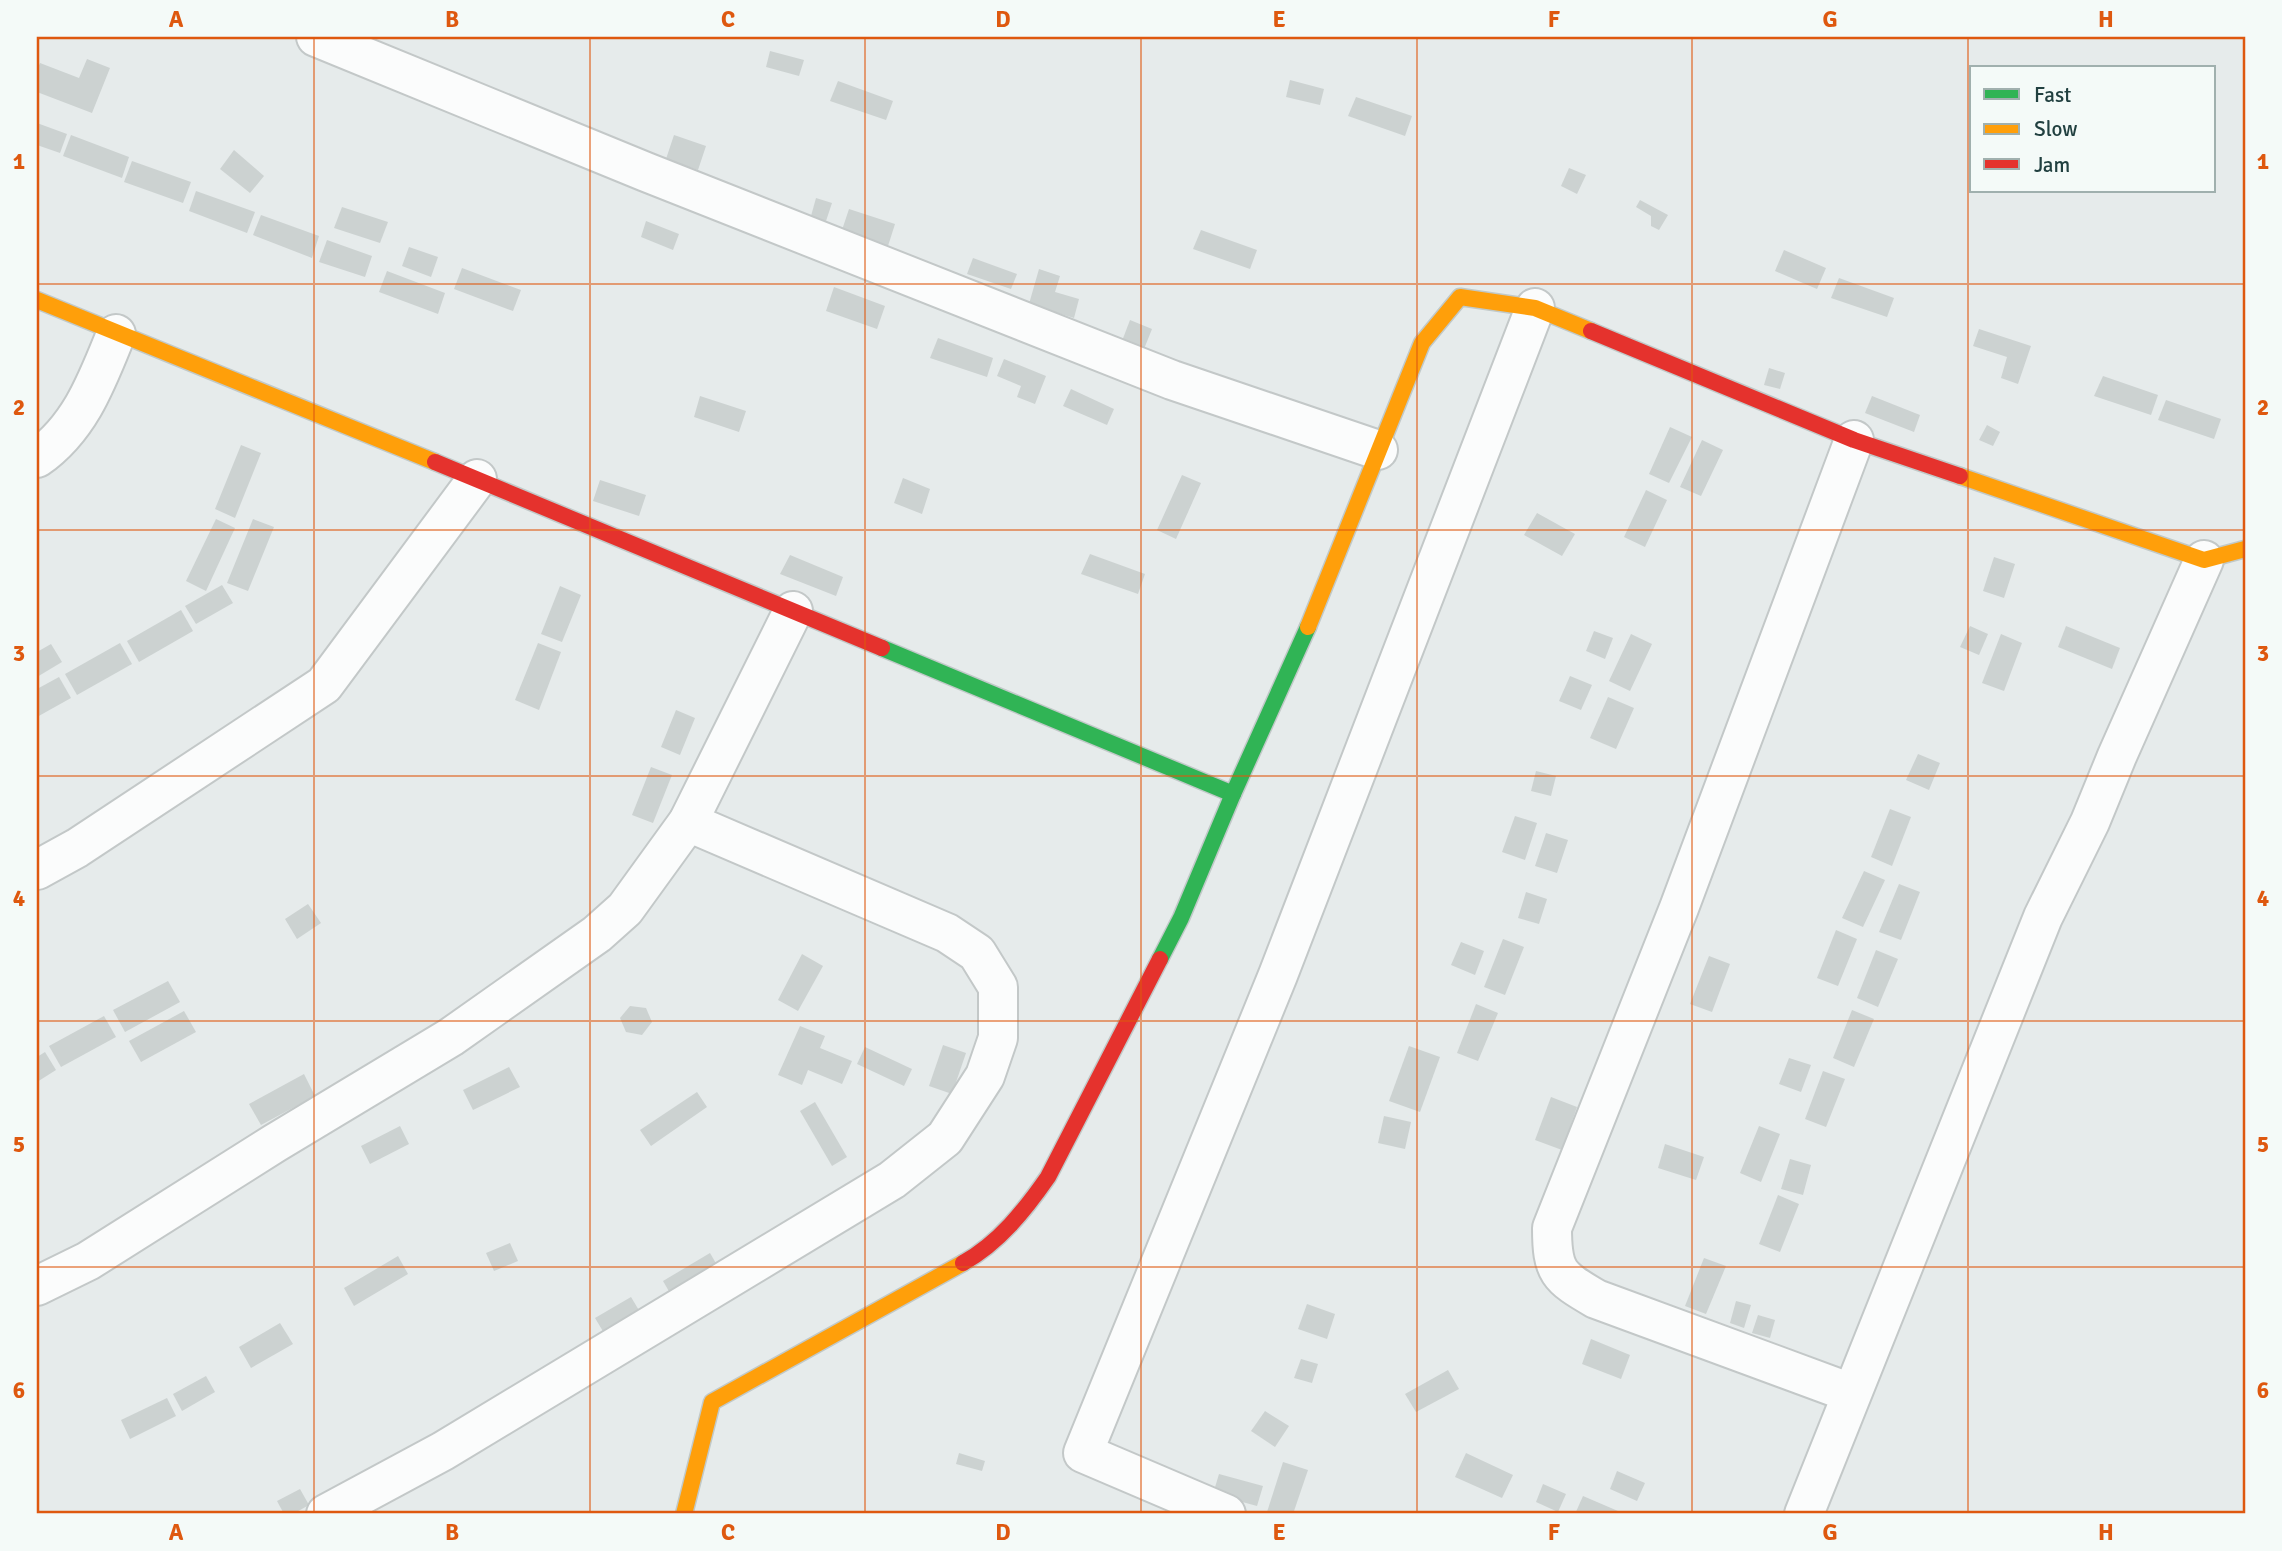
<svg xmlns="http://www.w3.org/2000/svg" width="2282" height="1551" font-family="Signika,sans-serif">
<rect width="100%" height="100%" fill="#e6ebeb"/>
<g fill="#ccd2d1">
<path d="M 770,51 L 804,60 L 799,76 L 766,67 Z"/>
<path d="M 87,59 L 110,68 L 92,113 L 37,92 L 37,70 L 40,63 L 79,78 Z"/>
<path d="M 1290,80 L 1324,89 L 1320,105 L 1286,97 Z"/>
<path d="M 838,81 L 893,101 L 886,120 L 830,101 Z"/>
<path d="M 1356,97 L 1412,116 L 1405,136 L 1348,116 Z"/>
<path d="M 37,123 L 67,134 L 60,153 L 37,145 Z"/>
<path d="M 71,135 L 129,157 L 122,178 L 63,156 Z"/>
<path d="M 674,135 L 706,146 L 698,170 L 666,159 Z"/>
<path d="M 234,150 L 264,176 L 250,193 L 220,169 Z"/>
<path d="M 132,161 L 191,182 L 183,203 L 124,182 Z"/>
<path d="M 1569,168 L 1586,175 L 1577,194 L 1561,186 Z"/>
<path d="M 196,191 L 255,212 L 247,233 L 189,211 Z"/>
<path d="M 816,198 L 832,203 L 826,221 L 811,216 Z"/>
<path d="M 1640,200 L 1668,215 L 1659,230 L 1651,226 L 1651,216 L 1636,207 Z"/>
<path d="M 342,207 L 388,222 L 380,243 L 334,228 Z"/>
<path d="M 849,209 L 895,224 L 888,246 L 842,230 Z"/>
<path d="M 261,215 L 319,236 L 312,258 L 253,235 Z"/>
<path d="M 646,221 L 679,234 L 673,250 L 641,237 Z"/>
<path d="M 1201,230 L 1257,250 L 1250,269 L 1193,249 Z"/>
<path d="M 327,240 L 372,256 L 365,277 L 319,262 Z"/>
<path d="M 409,247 L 438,257 L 431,277 L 402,266 Z"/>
<path d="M 1784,250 L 1826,268 L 1817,289 L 1775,271 Z"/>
<path d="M 973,258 L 1017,274 L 1011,289 L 967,274 Z"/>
<path d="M 462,268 L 521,290 L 513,311 L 454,289 Z"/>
<path d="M 1039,269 L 1060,276 L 1055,292 L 1079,299 L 1074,318 L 1029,304 Z"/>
<path d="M 387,271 L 445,293 L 438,314 L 379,292 Z"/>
<path d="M 1839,278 L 1894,298 L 1887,317 L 1831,298 Z"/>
<path d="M 834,287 L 885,306 L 877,329 L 826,311 Z"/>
<path d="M 1130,320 L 1152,329 L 1144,349 L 1122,341 Z"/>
<path d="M 1979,329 L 2031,346 L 2018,384 L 2001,378 L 2007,357 L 1973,346 Z"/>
<path d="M 938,338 L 993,358 L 987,377 L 930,358 Z"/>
<path d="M 1004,359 L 1046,376 L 1035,404 L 1017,397 L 1021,386 L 997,376 Z"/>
<path d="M 1769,368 L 1785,373 L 1780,389 L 1764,385 Z"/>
<path d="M 2103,376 L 2158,395 L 2151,415 L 2094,396 Z"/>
<path d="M 1071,389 L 1114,409 L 1107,425 L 1063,406 Z"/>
<path d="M 700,396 L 746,411 L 739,432 L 694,417 Z"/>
<path d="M 1872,396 L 1920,415 L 1914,432 L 1865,413 Z"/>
<path d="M 2166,400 L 2221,419 L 2214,439 L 2158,420 Z"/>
<path d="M 1987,425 L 2000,432 L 1993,446 L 1979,440 Z"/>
<path d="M 1670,427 L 1692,437 L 1669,483 L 1649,474 Z"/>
<path d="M 1702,440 L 1723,450 L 1701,496 L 1680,487 Z"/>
<path d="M 241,445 L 261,453 L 235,518 L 215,509 Z"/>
<path d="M 1182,475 L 1201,483 L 1176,539 L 1157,530 Z"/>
<path d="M 903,478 L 930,489 L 922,514 L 894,503 Z"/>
<path d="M 600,480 L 646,495 L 639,516 L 593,501 Z"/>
<path d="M 1646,490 L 1667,500 L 1645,547 L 1624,537 Z"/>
<path d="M 1537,513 L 1575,534 L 1562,556 L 1524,535 Z"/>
<path d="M 216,519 L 235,528 L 206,591 L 186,581 Z"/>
<path d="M 253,519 L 274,527 L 248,591 L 227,583 Z"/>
<path d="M 1090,554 L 1145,574 L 1138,594 L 1081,574 Z"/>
<path d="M 790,555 L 843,577 L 836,596 L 780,574 Z"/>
<path d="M 1994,557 L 2015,564 L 2004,598 L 1983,591 Z"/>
<path d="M 222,585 L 233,603 L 196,624 L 185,606 Z"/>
<path d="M 560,586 L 581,595 L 562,642 L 541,634 Z"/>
<path d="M 181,610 L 193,631 L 139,662 L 127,641 Z"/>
<path d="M 1970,626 L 1988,634 L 1979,655 L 1960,647 Z"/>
<path d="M 2066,626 L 2120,648 L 2112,669 L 2058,647 Z"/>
<path d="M 1594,631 L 1613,638 L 1605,659 L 1586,651 Z"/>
<path d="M 1631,634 L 1652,644 L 1630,691 L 1609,681 Z"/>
<path d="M 2001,634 L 2022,643 L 2004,691 L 1982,683 Z"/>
<path d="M 120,643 L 132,664 L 77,695 L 65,674 Z"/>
<path d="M 538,643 L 561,652 L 539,710 L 515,700 Z"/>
<path d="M 51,644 L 62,662 L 37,677 L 37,652 Z"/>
<path d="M 1570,676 L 1592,685 L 1581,710 L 1559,701 Z"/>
<path d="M 59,677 L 71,698 L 37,717 L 37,689 Z"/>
<path d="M 1608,697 L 1634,708 L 1616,749 L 1590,738 Z"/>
<path d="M 676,710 L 695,718 L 680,755 L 661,747 Z"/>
<path d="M 1918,754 L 1940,763 L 1929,790 L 1906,780 Z"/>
<path d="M 651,767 L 672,775 L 653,823 L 632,815 Z"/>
<path d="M 1536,771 L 1556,776 L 1551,796 L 1531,791 Z"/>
<path d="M 1890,809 L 1911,817 L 1892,866 L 1871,857 Z"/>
<path d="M 1515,816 L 1537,823 L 1525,860 L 1502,852 Z"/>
<path d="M 1546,833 L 1568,840 L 1557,873 L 1535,866 Z"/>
<path d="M 1864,871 L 1885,880 L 1863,927 L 1842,918 Z"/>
<path d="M 1899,884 L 1920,892 L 1901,940 L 1879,932 Z"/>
<path d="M 1526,892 L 1547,899 L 1539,924 L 1518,918 Z"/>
<path d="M 308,904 L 321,923 L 297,939 L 285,919 Z"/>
<path d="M 1836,930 L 1857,939 L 1838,986 L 1817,978 Z"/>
<path d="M 1503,939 L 1524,947 L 1505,995 L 1484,987 Z"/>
<path d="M 1461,942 L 1484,951 L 1475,975 L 1451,965 Z"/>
<path d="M 1876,950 L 1898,959 L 1878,1007 L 1857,998 Z"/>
<path d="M 802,954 L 823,966 L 798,1011 L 778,1000 Z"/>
<path d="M 1709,956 L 1730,964 L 1712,1012 L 1690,1004 Z"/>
<path d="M 168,981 L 180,1002 L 125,1032 L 113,1010 Z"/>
<path d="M 1476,1004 L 1498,1013 L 1478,1061 L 1457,1053 Z"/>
<path d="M 630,1006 L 646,1008 L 652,1022 L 642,1035 L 626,1032 L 620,1018 Z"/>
<path d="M 1852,1010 L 1874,1019 L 1854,1067 L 1833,1058 Z"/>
<path d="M 184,1011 L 196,1032 L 141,1062 L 129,1041 Z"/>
<path d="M 104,1016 L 116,1037 L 61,1067 L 49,1046 Z"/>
<path d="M 800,1026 L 825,1036 L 820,1048 L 852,1061 L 842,1084 L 808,1070 L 802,1085 L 778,1075 Z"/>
<path d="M 943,1045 L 966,1053 L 952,1094 L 929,1086 Z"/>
<path d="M 1409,1046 L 1440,1057 L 1420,1112 L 1389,1101 Z"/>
<path d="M 865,1047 L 912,1069 L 904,1086 L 857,1064 Z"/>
<path d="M 45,1052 L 56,1070 L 37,1082 L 37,1057 Z"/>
<path d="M 1789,1058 L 1811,1065 L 1801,1092 L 1779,1084 Z"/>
<path d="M 509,1067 L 520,1087 L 473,1110 L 463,1090 Z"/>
<path d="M 1823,1071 L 1845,1079 L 1826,1127 L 1805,1119 Z"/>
<path d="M 304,1074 L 315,1096 L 261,1125 L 249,1104 Z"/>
<path d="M 697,1092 L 707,1107 L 651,1146 L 640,1130 Z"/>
<path d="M 1551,1097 L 1577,1107 L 1562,1150 L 1535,1140 Z"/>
<path d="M 815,1102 L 847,1157 L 832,1166 L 800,1111 Z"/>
<path d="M 1384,1116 L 1411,1122 L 1405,1149 L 1378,1143 Z"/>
<path d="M 400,1126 L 409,1144 L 370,1164 L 361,1146 Z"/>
<path d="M 1759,1126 L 1780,1134 L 1761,1182 L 1740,1173 Z"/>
<path d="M 1665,1144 L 1704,1157 L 1696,1180 L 1658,1168 Z"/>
<path d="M 1790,1159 L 1811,1165 L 1803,1195 L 1781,1189 Z"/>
<path d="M 1778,1195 L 1799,1204 L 1780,1252 L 1759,1244 Z"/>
<path d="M 510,1243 L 518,1261 L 494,1271 L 486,1253 Z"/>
<path d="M 710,1253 L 721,1272 L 674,1300 L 663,1281 Z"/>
<path d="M 398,1256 L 408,1274 L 354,1306 L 344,1288 Z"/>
<path d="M 1704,1258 L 1726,1266 L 1706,1314 L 1685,1306 Z"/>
<path d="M 631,1297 L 643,1317 L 607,1338 L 595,1318 Z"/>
<path d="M 1736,1301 L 1751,1305 L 1744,1328 L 1730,1323 Z"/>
<path d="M 1307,1304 L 1335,1314 L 1327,1339 L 1298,1329 Z"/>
<path d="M 1758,1315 L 1775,1320 L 1770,1338 L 1752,1333 Z"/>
<path d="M 280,1323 L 293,1344 L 251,1368 L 239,1347 Z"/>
<path d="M 1591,1339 L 1630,1355 L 1621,1379 L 1582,1364 Z"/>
<path d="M 1301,1359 L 1318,1364 L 1312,1383 L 1294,1378 Z"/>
<path d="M 1448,1370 L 1459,1389 L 1416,1412 L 1405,1394 Z"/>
<path d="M 206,1376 L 215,1392 L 182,1411 L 173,1394 Z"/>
<path d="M 167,1398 L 176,1416 L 130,1439 L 121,1420 Z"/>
<path d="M 1265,1411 L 1289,1426 L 1275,1447 L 1251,1431 Z"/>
<path d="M 959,1453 L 985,1461 L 982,1471 L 956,1464 Z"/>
<path d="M 1466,1453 L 1513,1475 L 1502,1498 L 1455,1477 Z"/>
<path d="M 1283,1462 L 1308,1470 L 1293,1514 L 1274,1514 L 1267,1512 Z"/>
<path d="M 1617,1471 L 1645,1483 L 1637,1501 L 1610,1489 Z"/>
<path d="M 1219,1474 L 1263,1486 L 1257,1506 L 1213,1494 Z"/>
<path d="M 1543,1484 L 1566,1494 L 1558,1512 L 1536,1502 Z"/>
<path d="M 300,1489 L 309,1505 L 293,1514 L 284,1514 L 277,1501 Z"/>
<path d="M 1583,1496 L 1625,1514 L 1575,1514 Z"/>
</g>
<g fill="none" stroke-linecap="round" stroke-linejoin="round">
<defs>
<g id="street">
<path d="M 316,37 L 646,172 L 1172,380 L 1378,450"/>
<path d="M 37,458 C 80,428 97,381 116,334"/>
<path d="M 37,870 L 77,848 L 324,685 L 477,479"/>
<path d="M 37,1286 L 88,1261 L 275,1143 L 451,1037 L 597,934 L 625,909 L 688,822 L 793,611"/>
<path d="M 1851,1393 L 1596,1299 C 1558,1277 1552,1272 1552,1228 L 1679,908 L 1854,440"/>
<path d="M 326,1514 L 443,1451 L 892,1180 L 945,1138 L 985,1076 L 998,1038 L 998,987 L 977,953 L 947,933 L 688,822"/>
<path d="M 1226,1514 L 1083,1453 L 1278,975 L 1535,308"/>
<path d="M 1804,1514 L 2043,917 L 2090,822 L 2117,756 L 2204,560"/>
</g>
<g id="fast">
<path d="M 882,648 L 1233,794"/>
<path d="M 1160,959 L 1181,918 L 1233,794 L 1308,627"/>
</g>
<g id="slow">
<path d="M 37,300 L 435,462"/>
<path d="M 1960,476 L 2204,560 L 2245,549"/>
<path d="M 1308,627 L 1422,343 L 1460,297 L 1535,308 L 1591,331"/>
<path d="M 684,1514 L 712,1402 L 963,1263"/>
</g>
<g id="jam">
<path d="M 1591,331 L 1854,440 L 1960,476"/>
<path d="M 435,462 L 882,648"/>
<path d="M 963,1263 C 999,1243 1025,1210 1048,1177 L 1160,959"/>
</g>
</defs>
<use href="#street" stroke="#c3c8c8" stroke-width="42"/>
<use href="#fast" stroke="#c1c9c8" stroke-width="19"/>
<use href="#slow" stroke="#c1c9c8" stroke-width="19"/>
<use href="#jam" stroke="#c1c9c8" stroke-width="19"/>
<use href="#street" stroke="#fbfcfc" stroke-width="38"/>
<use href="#fast" stroke="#30b455" stroke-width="16"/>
<use href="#slow" stroke="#ff9f0a" stroke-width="16"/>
<use href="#jam" stroke="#e5322d" stroke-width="16"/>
</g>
<path fill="none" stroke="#de580f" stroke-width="2" stroke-opacity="0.55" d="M 314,37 L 314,1514M 590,37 L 590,1514M 865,37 L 865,1514M 1141,37 L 1141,1514M 1417,37 L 1417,1514M 1692,37 L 1692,1514M 1968,37 L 1968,1514M 37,284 L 2245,284M 37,530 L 2245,530M 37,776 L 2245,776M 37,1021 L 2245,1021M 37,1267 L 2245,1267"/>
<rect width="2282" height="1551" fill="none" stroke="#f4faf8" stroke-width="77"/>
<rect x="1970" y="66" width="245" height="126" fill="#f4faf8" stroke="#a0b0ae" stroke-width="2"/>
<rect x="1984" y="89" width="35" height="10" fill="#30b455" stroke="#a0b0ae" stroke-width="2"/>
<text x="2034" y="102" font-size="21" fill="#214040">Fast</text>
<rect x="1984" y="124" width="35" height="10" fill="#ff9f0a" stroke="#a0b0ae" stroke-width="2"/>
<text x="2034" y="136" font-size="21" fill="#214040">Slow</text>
<rect x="1984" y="159" width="35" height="10" fill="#e5322d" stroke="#a0b0ae" stroke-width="2"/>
<text x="2034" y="172" font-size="21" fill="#214040">Jam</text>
<rect x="38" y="38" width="2206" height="1474" fill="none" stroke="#de580f" stroke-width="2.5"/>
<g font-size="23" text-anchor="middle" font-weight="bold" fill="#de580f">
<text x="176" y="27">A</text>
<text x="452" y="27">B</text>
<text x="728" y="27">C</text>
<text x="1003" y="27">D</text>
<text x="1279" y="27">E</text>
<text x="1554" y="27">F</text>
<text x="1830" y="27">G</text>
<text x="2106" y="27">H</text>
<text x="19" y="169">1</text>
<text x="2263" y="169">1</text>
<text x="19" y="415">2</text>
<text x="2263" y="415">2</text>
<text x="19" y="661">3</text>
<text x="2263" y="661">3</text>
<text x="19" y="906">4</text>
<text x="2263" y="906">4</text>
<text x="19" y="1152">5</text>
<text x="2263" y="1152">5</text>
<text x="19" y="1398">6</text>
<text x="2263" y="1398">6</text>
<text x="176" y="1540">A</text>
<text x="452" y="1540">B</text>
<text x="728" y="1540">C</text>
<text x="1003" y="1540">D</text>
<text x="1279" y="1540">E</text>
<text x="1554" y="1540">F</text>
<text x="1830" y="1540">G</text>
<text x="2106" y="1540">H</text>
</g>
</svg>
